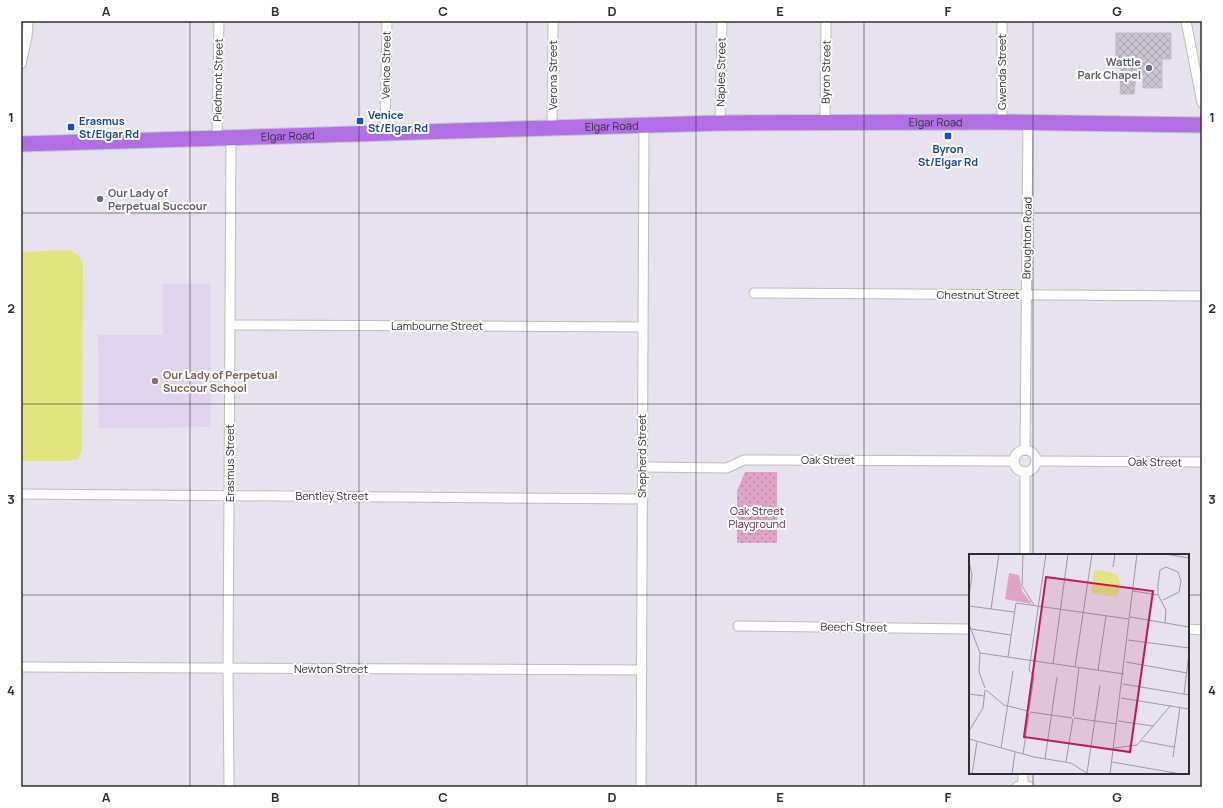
<svg xmlns="http://www.w3.org/2000/svg" width="1223" height="808" font-family="Manrope,sans-serif">
<defs>
<pattern id="park-dots" width="8" height="8" patternUnits="userSpaceOnUse"><rect width="8" height="8" fill="#dfa4c5"/><path d="M2 2h.1M6 6h.1" fill="none" stroke="#b586a0" stroke-width="1.8" stroke-linecap="round"/></pattern>
<pattern id="building-cross-hatch" width="8" height="8" patternUnits="userSpaceOnUse"><rect width="8" height="8" fill="#c7c3ce"/><path d="M0 0l8 8M0 8l8-8" fill="none" stroke="#aba8b1"/></pattern>
</defs>
<rect width="100%" height="100%" fill="#e6e2ee"/>
<path fill="#dfd3ed" d="M 163,284 L 211,284 L 211,427 L 99,428 L 98,335 L 163,335 Z"/>
<path fill="url(#park-dots)" d="M 745,472 L 777,472 L 777,543 L 737,543 L 737,491 Z"/>
<path fill="#e1e57f" d="M 69,250 L 79,256 L 83,264 L 82,451 L 78,459 L 68,461 L 21,461 L 21,252 Z"/>
<path fill="url(#building-cross-hatch)" stroke="#c1bbc9" d="M 1116,33 L 1171,33 L 1171,59 L 1162,59 L 1162,88 L 1143,88 L 1143,76 L 1136,75 L 1134,94 L 1120,94 L 1121,68 L 1116,68 Z"/>
<g fill="none" stroke-linecap="round" stroke-linejoin="round">
<defs>
<g id="minor">
<path d="M 1186,21 L 1202,103"/>
<path d="M 21,64 L 27,37 L 28,21"/>
<path d="M 1002,122 L 1002,21"/>
<path d="M 720,123 L 722,21"/>
<path d="M 825,123 L 826,21"/>
<path d="M 552,128 L 553,21"/>
<path d="M 385,134 L 387,21"/>
<path d="M 217,139 L 219,21"/>
<path d="M 754,293 L 1202,296"/>
<path d="M 231,325 L 642,327"/>
<path d="M 1025,450 L 1028,122"/>
<circle cx="1025" cy="461" r="11"/>
<path d="M 1036,461 L 1202,462"/>
<path d="M 643,467 L 727,468 L 744,460 L 1014,461"/>
<path d="M 21,494 L 643,499"/>
<path d="M 1025,555 L 1025,472"/>
<path d="M 738,626 L 970,629"/>
<path d="M 1188,629 L 1202,630"/>
<path d="M 21,667 L 642,670"/>
<path d="M 1023,785 L 1023,773"/>
<path d="M 229,787 L 228,668 L 231,139"/>
<path d="M 641,787 L 644,125"/>
<path d="M 1017,787 L 1023,785 L 1030,787"/>
</g>
<g id="primary">
<path id="s1" d="M 21,144 L 720,123 L 1002,122 L 1202,125"/>
</g>
</defs>
<use href="#minor" stroke="#bac0b5" stroke-width="11"/>
<use href="#primary" stroke="#c4c4c4" stroke-width="17"/>
<use href="#minor" stroke="#fff" stroke-width="9"/>
<use href="#primary" stroke="#b06fe5" stroke-width="15"/>
</g>
<path fill="none" stroke="#2e2e2e" stroke-width="1" stroke-opacity="0.55" d="M 190,21 L 190,787M 359,21 L 359,787M 527,21 L 527,787M 696,21 L 696,787M 864,21 L 864,787M 1033,21 L 1033,555M 21,213 L 1202,213M 21,404 L 1202,404M 21,595 L 970,595M 1188,595 L 1202,595M 1033,773 L 1033,787"/>
<g fill="#6b7280" stroke="#fff" stroke-width="1.5">
<circle cx="1149" cy="68" r="4"/>
<circle cx="100" cy="199" r="4"/>
</g>
<g fill="#1a4fb4" stroke="#fff" stroke-width="1.5">
<rect x="356" y="117" width="8" height="8" rx="2"/>
<rect x="67" y="123" width="8" height="8" rx="2"/>
<rect x="944" y="132" width="8" height="8" rx="2"/>
</g>
<circle fill="#8d6e63" stroke="#fff" stroke-width="1.5" cx="155" cy="381" r="4"/>
<g text-anchor="middle" stroke-width="4" stroke-linejoin="round" paint-order="stroke">
<g font-size="11" font-weight="bold" fill="#5b616d" stroke="#fff" text-anchor="end">
<text x="1141" y="66">Wattle<tspan x="1141" dy="13">Park Chapel</tspan></text>
<text x="108" y="197" text-anchor="start">Our Lady of<tspan x="108" dy="13">Perpetual Succour</tspan></text>
</g>
<g font-size="11" fill="#2e2e2e" stroke="#fff">
<text transform="translate(386 65) rotate(-89)" y="4">Venice Street</text>
<text transform="translate(721 72) rotate(-89)" y="4">Naples Street</text>
<text transform="translate(826 72) rotate(-89)" y="4">Byron Street</text>
<text transform="translate(1002 72) rotate(-90)" y="4">Gwenda Street</text>
<text transform="translate(553 75) rotate(-90)" y="4">Verona Street</text>
<text transform="translate(218 80) rotate(-89)" y="4">Piedmont Street</text>
<text dy="4" stroke="none"><textPath href="#s1" startOffset="915">Elgar Road</textPath></text>
<text dy="4" stroke="none"><textPath href="#s1" startOffset="591">Elgar Road</textPath></text>
<text dy="4" stroke="none"><textPath href="#s1" startOffset="267">Elgar Road</textPath></text>
<text transform="translate(1027 238) rotate(-89)" y="4">Broughton Road</text>
<text x="978" y="299">Chestnut Street</text>
<text x="437" y="330">Lambourne Street</text>
<text transform="translate(642 456) rotate(-90)" y="4">Shepherd Street</text>
<text x="828" y="464">Oak Street</text>
<text transform="translate(1155 462) rotate(1)" y="4">Oak Street</text>
<text transform="translate(230 463) rotate(-90)" y="4">Erasmus Street</text>
<text x="332" y="500">Bentley Street</text>
<text transform="translate(854 627) rotate(1)" y="4">Beech Street</text>
<text x="331" y="673">Newton Street</text>
</g>
<g font-size="11" font-weight="bold" fill="#164399" stroke="#fff" text-anchor="start">
<text x="368" y="119">Venice<tspan x="368" dy="13">St/Elgar Rd</tspan></text>
<text x="79" y="125">Erasmus<tspan x="79" dy="13">St/Elgar Rd</tspan></text>
<text x="948" y="153" text-anchor="middle">Byron<tspan x="948" dy="13">St/Elgar Rd</tspan></text>
</g>
<g font-size="11" font-weight="bold" fill="#785e54" stroke="#fff" text-anchor="start">
<text x="163" y="379">Our Lady of Perpetual<tspan x="163" dy="13">Succour School</tspan></text>
</g>
<g font-size="11" fill="#66223f" stroke="#fff">
<text x="757" y="515">Oak Street<tspan x="757" dy="13">Playground</tspan></text>
</g>
</g>
<g transform="translate(969 554)">
<rect width="220" height="220" fill="#e6e2ee"/>
<path d="M 40,19 L 50,21 L 53,37 L 63,50 L 36,45 Z" fill="#dfa4c5"/>
<path d="M 125,16 L 141,18 L 148,21 L 151,28 L 149,43 L 122,39 Z" fill="#e1e57f"/>
<path fill="none" stroke="#9c9aa1" stroke-width="1" d="M 54,0 L 53,32 L 65,51M 196,0 L 220,4M 0,7 L 3,21 L 0,43M 144,13 L 146,0M 164,37 L 189,41M 194,46 L 210,38 L 212,27 L 209,18 L 197,13 L 191,16 L 189,31 L 189,41 L 197,56 L 196,69M 0,52 L 45,58M 22,55 L 30,0M 161,63 L 220,73M 0,70 L 11,99 L 10,118 L 16,134M 2,75 L 42,81M 159,86 L 220,94M 11,99 L 155,120M 39,103 L 47,49 L 160,65M 157,108 L 218,119M 84,110 L 99,0M 106,113 L 123,0M 129,116 L 137,62M 154,130 L 220,141M 17,136 L 35,151 L 59,157M 0,140 L 15,142M 215,140 L 220,100M 152,144 L 220,155M 60,156 L 65,122 L 60,116 L 77,0M 61,158 L 103,164M 104,162 L 110,113M 105,164 L 148,170M 149,167 L 184,172M 0,177 L 14,154 L 16,136M 0,185 L 65,203 L 102,209 L 119,220M 172,187 L 205,193M 32,194 L 44,117M 145,194 L 168,191 L 202,151M 54,200 L 60,159M 204,203 L 211,153M 76,205 L 88,123M 97,208 L 104,165M 143,208 L 212,220M 118,219 L 131,131M 3,220 L 8,188M 43,220 L 46,198M 141,220 L 168,0"/>
<path fill="#c2185b" fill-opacity="0.15" stroke="#c2185b" stroke-width="2" d="M 77,23 L 184,37 L 161,198 L 55,183 Z"/>
<rect width="220" height="220" fill="none" stroke="#2e2e2e" stroke-width="2"/>
</g>
<rect width="1223" height="808" fill="none" stroke="#ffffff" stroke-width="44"/>
<rect x="22" y="22" width="1179" height="764" fill="none" stroke="#2e2e2e" stroke-width="1.5"/>
<g font-size="13" text-anchor="middle" font-weight="bold" fill="#2e2e2e">
<text x="106" y="16">A</text>
<text x="275" y="16">B</text>
<text x="443" y="16">C</text>
<text x="612" y="16">D</text>
<text x="780" y="16">E</text>
<text x="948" y="16">F</text>
<text x="1117" y="16">G</text>
<text x="11" y="122">1</text>
<text x="1212" y="122">1</text>
<text x="11" y="313">2</text>
<text x="1212" y="313">2</text>
<text x="11" y="504">3</text>
<text x="1212" y="504">3</text>
<text x="11" y="695">4</text>
<text x="1212" y="695">4</text>
<text x="106" y="802">A</text>
<text x="275" y="802">B</text>
<text x="443" y="802">C</text>
<text x="612" y="802">D</text>
<text x="780" y="802">E</text>
<text x="948" y="802">F</text>
<text x="1117" y="802">G</text>
</g>
</svg>
